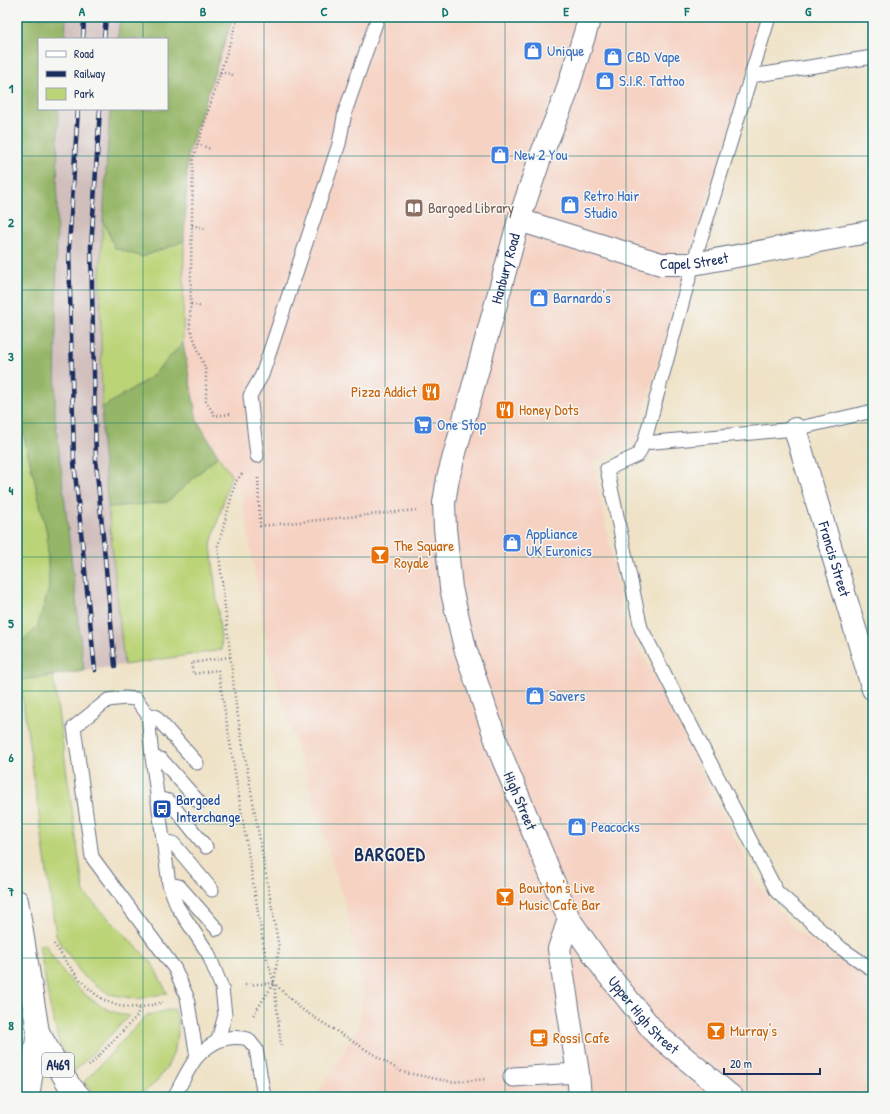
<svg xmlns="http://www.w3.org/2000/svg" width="890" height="1114" font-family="'Patrick Hand',sans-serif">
<rect width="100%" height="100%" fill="#f6f6f2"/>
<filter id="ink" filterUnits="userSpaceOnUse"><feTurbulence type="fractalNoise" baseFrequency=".025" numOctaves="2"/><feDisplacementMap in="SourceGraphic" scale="8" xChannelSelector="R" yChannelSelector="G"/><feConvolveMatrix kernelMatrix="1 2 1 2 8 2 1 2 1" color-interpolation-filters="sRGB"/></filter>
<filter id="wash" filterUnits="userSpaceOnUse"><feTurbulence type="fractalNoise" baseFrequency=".012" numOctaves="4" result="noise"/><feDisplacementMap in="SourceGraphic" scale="16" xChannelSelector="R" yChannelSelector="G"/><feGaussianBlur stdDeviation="0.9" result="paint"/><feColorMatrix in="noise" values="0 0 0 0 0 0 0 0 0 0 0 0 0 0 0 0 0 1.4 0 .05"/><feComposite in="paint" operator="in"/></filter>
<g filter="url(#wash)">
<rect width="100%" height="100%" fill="#efe2c6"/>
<path fill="#f6d2c3" d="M 233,17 L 764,17 L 691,250 L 634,444 L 593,462 L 624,618 L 759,887 L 796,931 L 873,981 L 873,1097 L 316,1097 L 357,1030 L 363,995 L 346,907 L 269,658 L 241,491 L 231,475 L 218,456 L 197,420 L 183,343 L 184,241 L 188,154 Z"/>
<g fill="#d1bfbd">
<path d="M 66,17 L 120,17 L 118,39 L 65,39 Z"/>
<path d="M 58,109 L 110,109 L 100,275 L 102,445 L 124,665 L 84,671 L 55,416 Z"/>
</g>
<g fill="#bcd478" stroke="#6c826b">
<path d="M 17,72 L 21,117 L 17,238 Z"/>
<path d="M 103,220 L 115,248 L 142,257 L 184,241 L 183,343 L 150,378 L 102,408 L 100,275 Z"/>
<path d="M 17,418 L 22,428 L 47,533 L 49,589 L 37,628 L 17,646 Z"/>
<path d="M 218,456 L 231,475 L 211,544 L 222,650 L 124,665 L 108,507 L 167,502 Z"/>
<path d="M 53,676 L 84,893 L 152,963 L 167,993 L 137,999 L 109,994 L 82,975 L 56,936 L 20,680 Z"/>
<path d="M 45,944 C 62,975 92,1010 129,1016 L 75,1071 L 60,1045 L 50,1007 L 39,945 Z"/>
<path d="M 174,1009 C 175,1013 178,1019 178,1024 C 179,1050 164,1081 140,1094 C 134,1097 126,1097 119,1097 C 110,1097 103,1097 95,1092 C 90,1089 86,1087 84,1082 L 147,1015 Z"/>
</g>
<g fill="#95b668" stroke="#587263">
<path d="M 17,17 L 66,17 L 65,39 L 39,39 L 39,109 L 58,109 L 55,416 L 84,671 L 20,680 L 17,646 L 37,628 L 49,589 L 47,533 L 22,428 L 17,418 L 17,238 L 21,117 L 17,72 Z"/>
<path d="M 120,17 L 233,17 L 188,154 L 184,241 L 142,257 L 115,248 L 103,220 L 110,109 L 167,109 L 167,39 L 118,39 Z"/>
<path d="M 183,343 L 197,420 L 218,456 L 167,502 L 108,507 L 102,445 L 102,408 L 150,378 Z"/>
</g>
</g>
<g filter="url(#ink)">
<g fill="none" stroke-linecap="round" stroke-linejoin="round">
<defs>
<g id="service">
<path d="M 751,76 L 873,57"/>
<path d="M 873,411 L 795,429 L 644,443 L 638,455 L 607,469 L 641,628 L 777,892 L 841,948 L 873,970"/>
<path d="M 644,443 L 693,264 L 769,17"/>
<path d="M 257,456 L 250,396 L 262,375 L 339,144 L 345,112 L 378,17"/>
<path d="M 148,715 L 155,716 L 197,763"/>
<path d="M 152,757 L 161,759 L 199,802"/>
<path d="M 157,798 L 169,801 L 206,847"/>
<path d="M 164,841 L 173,843 L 212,890"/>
<path d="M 169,884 L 179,886 L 217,929"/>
<path d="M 197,1057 L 187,997 L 175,969 L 92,857 L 74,727 L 108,700 L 125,698 L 136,699 L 148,715 L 152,757 L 169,884 L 177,906 L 208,953 L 222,988 L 225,1015 L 218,1040"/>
<path d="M 174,1097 C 180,1087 190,1064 198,1056 C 211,1042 228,1034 248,1039 L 256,1049 L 264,1097"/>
</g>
<path id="pedestrian" d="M 513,1077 L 578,1073"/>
<g id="minor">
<path id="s1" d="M 519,220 L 661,264 L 693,264 L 873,231"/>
<path id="s2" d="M 795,429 L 873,689"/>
</g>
<g id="tertiary">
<path id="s3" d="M 569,919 L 606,972 L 656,1034 L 732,1097"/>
<path id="s4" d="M 580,1097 L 578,1073 L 559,949 L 569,919 L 500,752 L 465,648 L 451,588 L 445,528 L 444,503 L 448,478 L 519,220 L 540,158 L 565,97 L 590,17"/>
</g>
<g id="primary">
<path d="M 17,901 L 38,1032 L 28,1097"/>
<path d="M 38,1032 L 69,1085 L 80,1097"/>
</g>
</defs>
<use href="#service" stroke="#656e82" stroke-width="15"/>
<use href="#pedestrian" stroke="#656e82" stroke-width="21"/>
<use href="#minor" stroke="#656e82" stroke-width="24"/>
<use href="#tertiary" stroke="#656e82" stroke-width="24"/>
<use href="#primary" stroke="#656e82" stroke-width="24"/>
<g stroke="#656e82" stroke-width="2.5" stroke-dasharray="1 3" stroke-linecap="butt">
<path d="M 220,72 L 233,75"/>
<path d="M 197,144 L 211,149"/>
<path d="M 192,225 L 206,229"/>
<path d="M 191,304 L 202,307"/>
<path d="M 230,414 L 215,416 L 206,401 L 206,371 L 190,328 L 193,159 L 238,17"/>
<path d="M 242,474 L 236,481 L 218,546 L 236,706 L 279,948 L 274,983 L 252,1017"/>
<path d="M 258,478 L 260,526 L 416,510"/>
<path d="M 230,657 L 191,663 L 193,674 L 218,670 L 264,948 L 274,983 L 281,1045"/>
<path d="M 54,944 C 75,974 97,1011 139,1007 C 147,1007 155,1004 163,1002"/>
<path d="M 245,985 L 274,983 L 300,1008 L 312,1016 L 402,1072 L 452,1082 L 487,1079"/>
<path d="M 89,1066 L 137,1016 L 139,1007"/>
</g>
<use href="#service" stroke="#fff" stroke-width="13"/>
<use href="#pedestrian" stroke="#fff" stroke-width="19"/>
<use href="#minor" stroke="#fff" stroke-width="22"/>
<use href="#tertiary" stroke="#fff" stroke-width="22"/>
<use href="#primary" stroke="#fff" stroke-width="22"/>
<defs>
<g id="rail">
<path d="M 83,39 L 84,17"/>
<path d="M 104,39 L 106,17"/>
<path d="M 78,109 L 69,247 L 74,462 L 95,670"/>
<path d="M 100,109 L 91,247 L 96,461 L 115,666"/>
</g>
</defs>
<use href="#rail" stroke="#1b2f5e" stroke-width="4.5"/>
<use href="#rail" stroke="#f6f6f2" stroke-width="3" stroke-dasharray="9" stroke-linecap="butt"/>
</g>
</g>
<path fill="none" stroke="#0f766e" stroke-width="1" stroke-opacity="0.55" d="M 143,17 L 143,39M 264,17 L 264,1097M 385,17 L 385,1097M 505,17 L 505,1097M 626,17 L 626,1097M 747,17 L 747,1097M 143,109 L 143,1097M 17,156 L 873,156M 17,290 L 873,290M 17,423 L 873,423M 17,557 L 873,557M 17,691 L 873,691M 17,824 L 873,824M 17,958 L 873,958"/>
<defs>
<symbol id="shop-square" viewBox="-11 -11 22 22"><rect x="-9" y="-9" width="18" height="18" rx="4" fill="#3f7fe0" stroke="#f6f6f2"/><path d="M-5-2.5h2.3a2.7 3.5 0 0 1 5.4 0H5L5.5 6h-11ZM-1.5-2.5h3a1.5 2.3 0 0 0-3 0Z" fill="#fff"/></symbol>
<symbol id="library-square" viewBox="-11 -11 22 22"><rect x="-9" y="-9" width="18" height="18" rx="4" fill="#8d6e63" stroke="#f6f6f2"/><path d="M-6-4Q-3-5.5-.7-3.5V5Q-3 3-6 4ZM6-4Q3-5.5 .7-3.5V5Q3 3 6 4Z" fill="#fff"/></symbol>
<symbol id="restaurant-square" viewBox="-11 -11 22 22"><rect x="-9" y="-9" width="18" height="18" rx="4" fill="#e8710a" stroke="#f6f6f2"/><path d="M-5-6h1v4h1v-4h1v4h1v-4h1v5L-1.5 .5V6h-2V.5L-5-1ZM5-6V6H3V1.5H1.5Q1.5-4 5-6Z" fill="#fff"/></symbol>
<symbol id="supermarket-square" viewBox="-11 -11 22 22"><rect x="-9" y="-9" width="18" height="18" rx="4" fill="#3f7fe0" stroke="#f6f6f2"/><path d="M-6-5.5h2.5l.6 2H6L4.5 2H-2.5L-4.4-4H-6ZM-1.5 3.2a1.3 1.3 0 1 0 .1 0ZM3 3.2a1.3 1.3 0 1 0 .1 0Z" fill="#fff"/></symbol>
<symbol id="bar-square" viewBox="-11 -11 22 22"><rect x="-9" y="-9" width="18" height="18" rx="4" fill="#e8710a" stroke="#f6f6f2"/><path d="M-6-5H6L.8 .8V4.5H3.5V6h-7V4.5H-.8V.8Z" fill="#fff"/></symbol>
<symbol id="bus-square" viewBox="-11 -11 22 22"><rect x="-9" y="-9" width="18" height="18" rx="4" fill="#1a4fb4" stroke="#f6f6f2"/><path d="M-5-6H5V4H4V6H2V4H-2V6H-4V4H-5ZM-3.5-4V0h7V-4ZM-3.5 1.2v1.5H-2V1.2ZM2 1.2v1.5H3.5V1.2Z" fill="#fff"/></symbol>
<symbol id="cafe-square" viewBox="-11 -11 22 22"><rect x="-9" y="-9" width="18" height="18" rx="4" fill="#e8710a" stroke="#f6f6f2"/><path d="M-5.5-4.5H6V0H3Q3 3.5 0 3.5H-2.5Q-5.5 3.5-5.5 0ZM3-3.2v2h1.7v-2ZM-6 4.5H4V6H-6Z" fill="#fff"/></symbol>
</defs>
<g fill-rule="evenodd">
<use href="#shop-square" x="522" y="40" width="22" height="22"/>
<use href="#shop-square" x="602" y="46" width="22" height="22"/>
<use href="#shop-square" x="594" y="70" width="22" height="22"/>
<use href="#shop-square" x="489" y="144" width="22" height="22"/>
<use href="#shop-square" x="559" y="194" width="22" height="22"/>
<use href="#library-square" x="403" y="197" width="22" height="22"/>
<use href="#shop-square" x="528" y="287" width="22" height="22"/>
<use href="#restaurant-square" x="420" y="381" width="22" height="22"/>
<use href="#restaurant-square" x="494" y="399" width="22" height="22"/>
<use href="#supermarket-square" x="412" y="414" width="22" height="22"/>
<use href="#shop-square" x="501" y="532" width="22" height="22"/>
<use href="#bar-square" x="369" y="544" width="22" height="22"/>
<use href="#shop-square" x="524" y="685" width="22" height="22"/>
<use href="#bus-square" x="151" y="798" width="22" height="22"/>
<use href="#shop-square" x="566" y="816" width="22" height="22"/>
<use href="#bar-square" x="494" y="886" width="22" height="22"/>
<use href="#bar-square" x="705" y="1020" width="22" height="22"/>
<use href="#cafe-square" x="528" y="1027" width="22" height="22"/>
</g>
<g text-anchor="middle" stroke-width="3" stroke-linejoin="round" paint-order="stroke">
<rect fill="#f6f6f2" stroke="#5d6b8a" stroke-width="1" x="42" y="1053" width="32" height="24" rx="3"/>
<g font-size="14" font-weight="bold" fill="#1b2f5e">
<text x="58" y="1070">A469</text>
</g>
<g font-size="15" fill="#366cbe" stroke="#f6f6f2" text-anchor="start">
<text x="547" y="56">Unique</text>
<text x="627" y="62">CBD Vape</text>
<text x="619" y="86">S.I.R. Tattoo</text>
<text x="514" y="160">New 2 You</text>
<text x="584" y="201">Retro Hair<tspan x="584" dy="17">Studio</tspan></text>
<text x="553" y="303">Barnardo's</text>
<text x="437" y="430">One Stop</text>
<text x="526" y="539">Appliance<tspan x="526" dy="17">UK Euronics</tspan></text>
<text x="549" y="701">Savers</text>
<text x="591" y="832">Peacocks</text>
</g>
<g font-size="15" fill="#785e54" stroke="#f6f6f2" text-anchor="start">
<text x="428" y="213">Bargoed Library</text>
</g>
<g font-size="15" fill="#1b2f5e" stroke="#f6f6f2">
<text dy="5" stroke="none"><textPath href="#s1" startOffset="182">Capel Street</textPath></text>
<text dy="5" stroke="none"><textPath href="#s4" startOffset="861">Hanbury Road</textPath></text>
<text dy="5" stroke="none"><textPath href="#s2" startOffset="136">Francis Street</textPath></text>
<text transform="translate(520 801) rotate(67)" y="5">High Street</text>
<text dy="5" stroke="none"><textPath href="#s3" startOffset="122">Upper High Street</textPath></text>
</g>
<g font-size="15" fill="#c56008" stroke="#f6f6f2" text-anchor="start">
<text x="417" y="397" text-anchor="end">Pizza Addict</text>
<text x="519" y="415">Honey Dots</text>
<text x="394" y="551">The Square<tspan x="394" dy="17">Royale</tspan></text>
<text x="519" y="893">Bourton's Live<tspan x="519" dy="17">Music Cafe Bar</tspan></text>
<text x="730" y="1036">Murray's</text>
<text x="553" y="1043">Rossi Cafe</text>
</g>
<g font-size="15" fill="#164399" stroke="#f6f6f2" text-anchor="start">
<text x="176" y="805">Bargoed<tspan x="176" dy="17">Interchange</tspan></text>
</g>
<g font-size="19" font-weight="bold" letter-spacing="1" fill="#1b2f5e" stroke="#f6f6f2">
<text x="390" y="861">BARGOED</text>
</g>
</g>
<rect width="890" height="1114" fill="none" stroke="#f6f6f2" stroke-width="44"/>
<rect x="38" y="38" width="130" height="72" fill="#f6f6f2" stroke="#9ea6b7"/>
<rect x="46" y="51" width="20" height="6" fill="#ffffff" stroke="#9ea6b7"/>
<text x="74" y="58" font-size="12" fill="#1b2f5e">Road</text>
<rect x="46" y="71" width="20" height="6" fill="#1b2f5e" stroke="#9ea6b7"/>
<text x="74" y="78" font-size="12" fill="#1b2f5e">Railway</text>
<rect x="46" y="88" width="20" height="12" fill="#bcd478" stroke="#9ea6b7"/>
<text x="74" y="98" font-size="12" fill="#1b2f5e">Park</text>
<path d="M724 1068v6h96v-6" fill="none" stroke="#1b2f5e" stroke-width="2"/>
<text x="730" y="1068" font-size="12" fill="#1b2f5e" stroke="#f6f6f2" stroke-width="3" paint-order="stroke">20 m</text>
<rect x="22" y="22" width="846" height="1070" fill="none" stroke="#0f766e" stroke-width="1.5"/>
<g font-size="13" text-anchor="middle" font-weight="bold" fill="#0f766e">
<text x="82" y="16">A</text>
<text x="203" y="16">B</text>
<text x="324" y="16">C</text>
<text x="445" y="16">D</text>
<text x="566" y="16">E</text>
<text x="687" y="16">F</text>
<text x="808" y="16">G</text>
<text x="11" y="93">1</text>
<text x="11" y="227">2</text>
<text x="11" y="361">3</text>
<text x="11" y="495">4</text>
<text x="11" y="628">5</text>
<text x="11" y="762">6</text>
<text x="11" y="896">7</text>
<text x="11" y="1030">8</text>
</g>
</svg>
